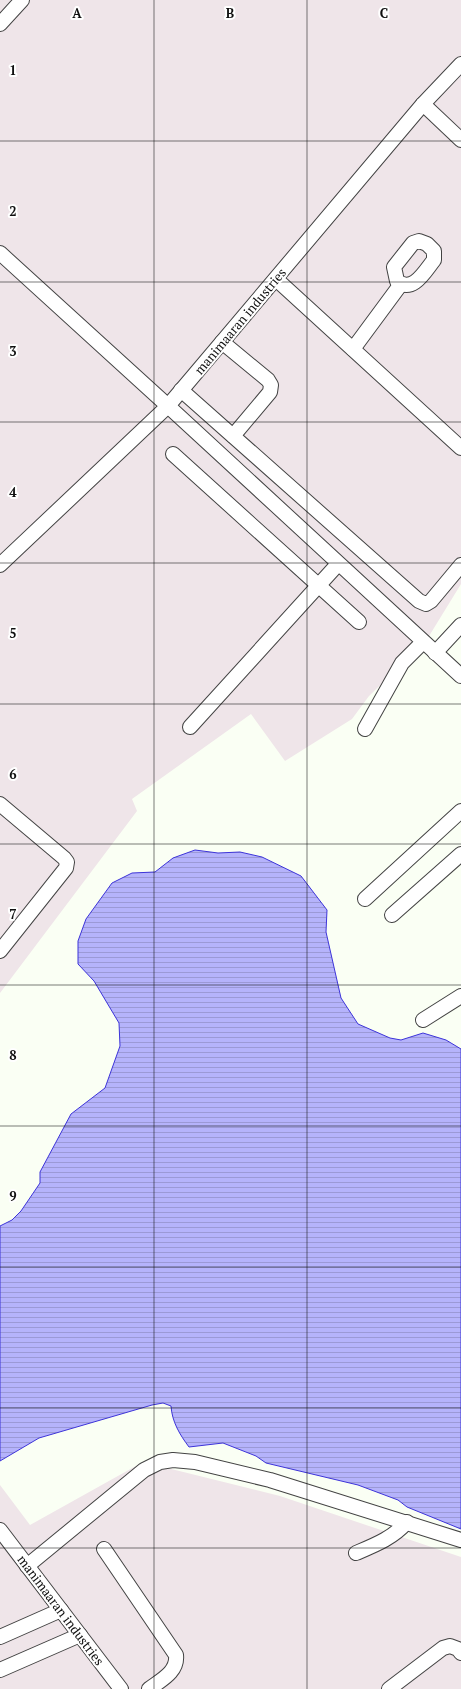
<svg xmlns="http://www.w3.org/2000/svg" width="461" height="1689" font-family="'PT Serif',serif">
<defs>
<pattern id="water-rules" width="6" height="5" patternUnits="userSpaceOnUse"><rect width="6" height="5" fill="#b5b3fb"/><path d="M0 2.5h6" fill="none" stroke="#9b99d6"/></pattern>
</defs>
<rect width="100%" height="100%" fill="#fafff4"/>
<g fill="#efe5e9">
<path d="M 0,0 L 461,0 L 461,584 L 426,641 L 369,696 L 352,719 L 285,761 L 251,714 L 132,799 L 137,811 L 0,993 Z"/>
<path d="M 143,1462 L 280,1496 L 461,1557 L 461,1689 L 0,1689 L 0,1485 L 30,1525 Z"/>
</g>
<path fill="url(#water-rules)" stroke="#3d34d9" d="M 195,850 L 218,853 L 240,852 L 262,857 L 301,876 L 327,910 L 326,932 L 341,998 L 358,1024 L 390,1038 L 401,1040 L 423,1033 L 446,1040 L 461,1049 L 461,1529 L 407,1507 L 398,1500 L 358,1485 L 266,1463 L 256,1456 L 223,1443 L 189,1447 C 180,1435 172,1422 171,1406 L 163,1403 L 152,1405 L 39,1438 L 0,1461 L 0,1226 L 12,1220 L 21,1211 L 40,1183 L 40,1172 L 71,1114 L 105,1088 L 120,1046 L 119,1023 L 94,981 L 78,964 L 78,941 L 86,919 L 112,883 L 132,873 L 155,872 L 173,858 Z"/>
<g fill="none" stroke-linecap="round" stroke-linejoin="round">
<defs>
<g id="minor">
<path d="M 0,24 L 22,0"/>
<path d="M 423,104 L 461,140"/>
<path d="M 419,241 L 427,244 L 434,251 L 434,260 C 425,271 413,294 397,281 L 394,267 L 413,243 Z"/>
<path d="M 0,253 L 168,406 L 423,104 L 461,64"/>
<path d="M 276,279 L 461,448"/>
<path d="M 222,342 L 268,380 L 271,385 L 270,392 L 233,436"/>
<path d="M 353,349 L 401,284"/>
<path d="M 181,390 L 419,601 L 426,604 L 431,601 L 461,565"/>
<path d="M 173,454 L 359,622"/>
<path d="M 0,565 L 168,406 L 461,676"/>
<path d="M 435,653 L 461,625"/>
<path d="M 190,727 L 338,564"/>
<path d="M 365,729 L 402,663 L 423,642"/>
<path d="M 0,804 L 64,858 L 67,862 L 66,868 L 0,951"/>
<path d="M 365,899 L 461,811"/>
<path d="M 392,915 L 461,854"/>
<path d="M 423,1020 L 461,996"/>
<path d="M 0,1530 L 121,1689"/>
<path d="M 104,1549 L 176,1655 C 178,1672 161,1680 149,1689"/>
<path d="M 356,1553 C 375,1545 393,1538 407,1522"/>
<path d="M 27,1566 L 144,1470 L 160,1462 L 173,1460 L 195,1462 L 270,1480 L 461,1540"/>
<path d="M 0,1637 L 61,1610"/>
<path d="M 0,1670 L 80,1635"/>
<path d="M 389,1689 L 443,1648 L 450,1646 L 458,1649 L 461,1653"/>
</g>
</defs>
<use href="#minor" stroke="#434343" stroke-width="16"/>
<use href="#minor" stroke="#fff" stroke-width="14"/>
</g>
<path fill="none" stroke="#101010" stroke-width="1" stroke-opacity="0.55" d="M 154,0 L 154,1689M 307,0 L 307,1689M 0,141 L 461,141M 0,282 L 461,282M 0,422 L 461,422M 0,563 L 461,563M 0,704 L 461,704M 0,844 L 461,844M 0,985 L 461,985M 0,1126 L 461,1126M 0,1267 L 461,1267M 0,1408 L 461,1408M 0,1548 L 461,1548"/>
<g text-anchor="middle" stroke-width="4" stroke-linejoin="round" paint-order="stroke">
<g font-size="13" fill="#101010" stroke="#fff">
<text transform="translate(240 321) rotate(-50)" y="5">manimaaran industries</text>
<text transform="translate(61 1610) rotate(53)" y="5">manimaaran industries</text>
</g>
</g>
<g font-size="13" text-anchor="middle" font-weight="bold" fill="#101010" stroke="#fff" stroke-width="4" stroke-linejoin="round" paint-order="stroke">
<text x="77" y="18">A</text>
<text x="230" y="18">B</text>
<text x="384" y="18">C</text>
<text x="13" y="75">1</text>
<text x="13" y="216">2</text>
<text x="13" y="356">3</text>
<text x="13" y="497">4</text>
<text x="13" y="638">5</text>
<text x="13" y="779">6</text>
<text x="13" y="919">7</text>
<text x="13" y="1060">8</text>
<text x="13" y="1201">9</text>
</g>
</svg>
